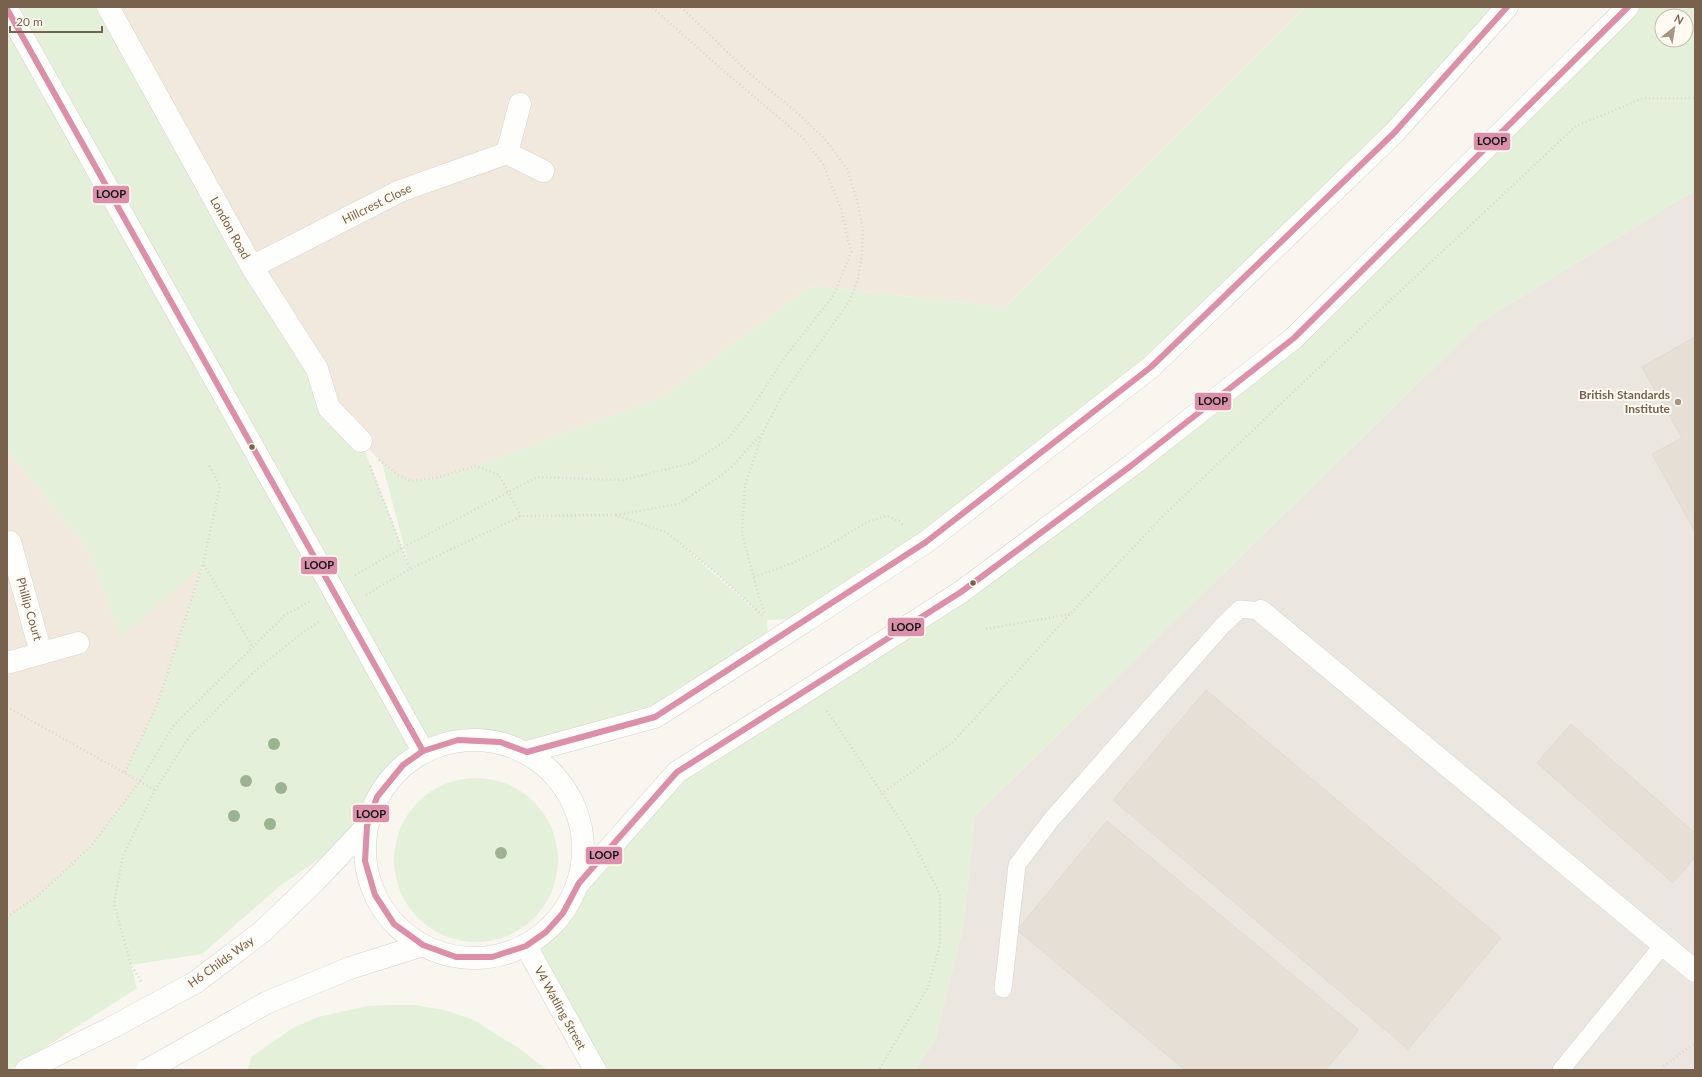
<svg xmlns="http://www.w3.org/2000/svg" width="1702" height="1077" font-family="Lato,sans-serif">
<rect width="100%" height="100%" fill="#f8f6ef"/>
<g fill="#f1e9dd">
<path d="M 108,7 L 1305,7 L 1005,307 L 811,286 L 662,397 L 476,466 L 435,478 L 411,481 L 398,475 L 382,463 L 329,408 Z"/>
<path d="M 7,449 L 89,551 L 121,637 L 203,564 L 157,705 L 125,772 L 140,781 L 92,845 L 39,895 L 7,917 Z"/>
</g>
<path fill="#ebe6df" d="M 1695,190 L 1695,1070 L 915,1070 L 936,1039 L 964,923 L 975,816 L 1481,322 Z"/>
<g fill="#e4f0da" fill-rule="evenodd">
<path d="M 7,7 L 108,7 L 361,441 L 409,565 L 382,463 L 398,475 L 411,481 L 435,478 L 476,466 L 662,397 L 811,286 L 1005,307 L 1305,7 L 1507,7 L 1151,367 L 810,618 L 767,620 L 768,645 L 655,717 L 527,752 L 500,742 L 459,740 L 423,751 L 403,765 L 377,797 L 367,826 L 281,885 L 202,954 L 131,965 L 137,988 L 10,1070 L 7,1070 L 7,917 L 39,895 L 92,845 L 140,781 L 125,772 L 157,705 L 203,565 L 121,638 L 89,551 L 7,449 ZM 678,542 L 716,573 L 755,609 L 754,609 Z"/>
<path d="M 1621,7 L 1695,7 L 1695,190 L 1481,322 L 975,816 L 964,923 L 936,1039 L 915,1070 L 595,1070 L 526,946 L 546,932 L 563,913 L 579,883 L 677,772 L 813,690 L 1294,338 ZM 1662,16 L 1686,16 L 1686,40 L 1662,40 Z"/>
<circle cx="476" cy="860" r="82"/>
<path d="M 390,1005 L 415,1005 L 444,1010 L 472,1019 L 520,1049 L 547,1070 L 247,1070 L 252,1056 L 293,1028 L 318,1017 L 368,1006 Z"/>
</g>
<g fill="#e5dfd6" stroke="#e1dad1">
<path d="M 1695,337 L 1695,529 L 1694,530 L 1652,454 L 1682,438 L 1642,367 Z"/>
<path d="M 1206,690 L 1501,938 L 1408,1049 L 1113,800 Z"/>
<path d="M 1571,724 L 1695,833 L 1695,857 L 1673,883 L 1537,763 Z"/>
<path d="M 1107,821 L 1359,1030 L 1325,1070 L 1185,1070 L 1017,930 Z"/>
</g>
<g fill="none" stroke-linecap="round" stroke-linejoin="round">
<defs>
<g id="lane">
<path d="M 1003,989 L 1017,865 L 1051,820 L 1223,625 L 1240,609 L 1261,611"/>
<path d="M 1561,1070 L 1663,945"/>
</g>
<g id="street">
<path d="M 108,7 L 252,267 L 317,369 L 329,408 L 361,441"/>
<path d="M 507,153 L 520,104"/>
<path d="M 507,153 L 543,171"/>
<path d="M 252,267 L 400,191 L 507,153"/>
<path d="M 10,542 L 41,653"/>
<path d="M 1261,611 L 1695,971"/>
<path d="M 7,663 L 78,643"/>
</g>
<g id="secondary">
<path d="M 7,9 L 322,570"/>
<path d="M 810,618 L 926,542 L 1151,367 L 1394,133 L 1507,7"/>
<path d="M 351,622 L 423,751"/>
<path d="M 844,667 L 961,592 L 1132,465 L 1294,338 L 1628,7"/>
<circle cx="474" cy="849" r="109"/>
<path d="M 527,752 L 655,717 L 768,645"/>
<path d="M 579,883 L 677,772 L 797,697"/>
<path d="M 526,946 L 595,1070"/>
<path d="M 196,982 L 263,931 L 315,881 L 367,826"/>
<path d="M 227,1025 L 266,1003 L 350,968 L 423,945"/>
<path d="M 26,1070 L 113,1027"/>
</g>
</defs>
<use href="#lane" stroke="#d8d3cc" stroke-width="18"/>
<use href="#street" stroke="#d8d3cc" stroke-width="23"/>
<use href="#secondary" stroke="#d6d2ca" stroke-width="23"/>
<g stroke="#dad6d0" stroke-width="2.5" stroke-dasharray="1 3" stroke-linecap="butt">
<path d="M 681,7 L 749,73 L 794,110 L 824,138 L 847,169 L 857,200 L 863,230 L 862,253 L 858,279 L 849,302 L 783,394 L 763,432 L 745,485 L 742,533 L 759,597 L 765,614"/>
<path d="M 379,460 L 398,475 L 411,481 L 435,478 L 476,466 L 499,475 L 521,516"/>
<path d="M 370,466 L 410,569"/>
<path d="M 616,515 L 679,504 L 730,469 L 761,434"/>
<path d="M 204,565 L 252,646"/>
<path d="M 355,575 L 402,548 L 537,477 L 623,480 L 692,463 L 728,439 L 752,408 L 784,358 L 834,295 L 851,252 L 841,209 L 823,164 L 802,137 L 726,73 L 652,7"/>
<path d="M 754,577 L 793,563 L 828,546 L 867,522 L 887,516 L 899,521 L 903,525"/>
<path d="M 366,595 L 410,569 L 521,516 L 615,515 L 666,532 L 716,573 L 763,616"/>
<path d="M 986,629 L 1070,614"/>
<path d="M 7,707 L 155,790"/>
<path d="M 827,711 L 905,827 L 940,894 L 940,945 L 928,987 L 879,1070"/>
<path d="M 125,772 L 157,705 L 203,564 L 220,486 L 208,463"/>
<path d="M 881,794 L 953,742 L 1070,614 L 1167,512 L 1328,359 L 1576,126 L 1644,98 L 1695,98"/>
<path d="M 7,917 L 39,895 L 92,845 L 140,781 L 174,725 L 285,615 L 309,602"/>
<path d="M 141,981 L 131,965 L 114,904 L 123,856 L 155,790 L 189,737 L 256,670 L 306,630 L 320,621"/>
<path d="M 1662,1070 L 1664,1066 L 1695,1043"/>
</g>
<use href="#lane" stroke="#fefefd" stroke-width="17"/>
<use href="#street" stroke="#fefefd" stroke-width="22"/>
<use href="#secondary" stroke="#fefefd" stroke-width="22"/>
<defs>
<g id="secondary-bridge">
<path d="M 322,570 L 351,622"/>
<path d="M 768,645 L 810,618"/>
<path d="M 797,697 L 844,667"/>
<path d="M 113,1027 L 196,982"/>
<path d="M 147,1070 L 227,1025"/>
</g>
</defs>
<use href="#secondary-bridge" stroke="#d6d2ca" stroke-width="23" stroke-linecap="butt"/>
<use href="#secondary-bridge" stroke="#fefefd" stroke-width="22"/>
<defs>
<g id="bus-1">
<path d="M 7,9 L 423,751"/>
<path d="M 527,752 L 500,742 L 458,740 L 423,751 L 403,765 L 377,797 L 367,826 L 365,861 L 375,895 L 394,924 L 423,945 L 456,957 L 492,957 L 526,946 L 546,932 L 563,913 L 579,883 L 677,772 L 961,592 L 1132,465 L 1294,338 L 1628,7"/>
<path d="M 527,752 L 655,717 L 926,542 L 1151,367 L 1394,133 L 1507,7"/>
</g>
</defs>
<use href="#bus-1" stroke="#fffbf2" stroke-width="9"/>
<use href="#bus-1" stroke="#da8fab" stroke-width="6"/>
</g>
<g fill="#9cb392">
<circle cx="274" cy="744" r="6"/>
<circle cx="246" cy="781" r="6"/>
<circle cx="281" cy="788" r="6"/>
<circle cx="234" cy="816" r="6"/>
<circle cx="270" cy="824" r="6"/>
<circle cx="501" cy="853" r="6"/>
</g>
<circle fill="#a59586" stroke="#fffbf2" stroke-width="1.5" cx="1678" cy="402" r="4"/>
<g fill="#78614d" stroke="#fffbf2" stroke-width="1.5">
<circle cx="252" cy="447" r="3.5"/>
<circle cx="973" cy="583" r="3.5"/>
</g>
<g text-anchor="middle" stroke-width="4" stroke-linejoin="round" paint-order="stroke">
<g font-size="12" fill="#78614d" stroke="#fffbf2">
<text transform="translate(377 204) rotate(-26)" y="4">Hillcrest Close</text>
<text transform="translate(230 228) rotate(61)" y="4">London Road</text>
<text transform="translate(29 609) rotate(74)" y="4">Phillip Court</text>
<text transform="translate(221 962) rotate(-36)" y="4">H6 Childs Way</text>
<text transform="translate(560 1008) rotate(61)" y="4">V4 Watling Street</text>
</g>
<g font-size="12" font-weight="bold" fill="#78614d" stroke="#fffbf2" text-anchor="end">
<text x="1670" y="399">British Standards<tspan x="1670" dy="14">Institute</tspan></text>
</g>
</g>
<g stroke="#fffbf2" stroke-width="1.5">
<rect x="1473" y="132" width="38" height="19" rx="4" fill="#da8fab"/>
<rect x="92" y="185" width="38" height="19" rx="4" fill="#da8fab"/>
<rect x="1194" y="392" width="38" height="19" rx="4" fill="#da8fab"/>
<rect x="300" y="556" width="38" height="19" rx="4" fill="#da8fab"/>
<rect x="887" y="617" width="38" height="20" rx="4" fill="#da8fab"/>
<rect x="352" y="804" width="38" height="19" rx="4" fill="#da8fab"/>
<rect x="585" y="846" width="38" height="19" rx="4" fill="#da8fab"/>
</g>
<g font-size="11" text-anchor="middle" font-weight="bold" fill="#111">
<text x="1492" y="145">LOOP</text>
<text x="111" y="198">LOOP</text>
<text x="1213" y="405">LOOP</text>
<text x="319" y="569">LOOP</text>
<text x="906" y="631">LOOP</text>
<text x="371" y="818">LOOP</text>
<text x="604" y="859">LOOP</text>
</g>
<rect width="1702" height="1077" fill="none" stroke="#78614d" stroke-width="16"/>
<g transform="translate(1674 28) rotate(30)"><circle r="19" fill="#fffbf2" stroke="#c9bdb0"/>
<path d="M0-3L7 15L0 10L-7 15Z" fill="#a59586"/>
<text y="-6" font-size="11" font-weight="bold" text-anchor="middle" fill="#78614d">N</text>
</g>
<path d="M10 26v6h92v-6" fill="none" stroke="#78614d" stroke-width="2"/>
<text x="16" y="26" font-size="12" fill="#78614d" stroke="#fffbf2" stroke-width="3" paint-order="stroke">20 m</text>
</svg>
